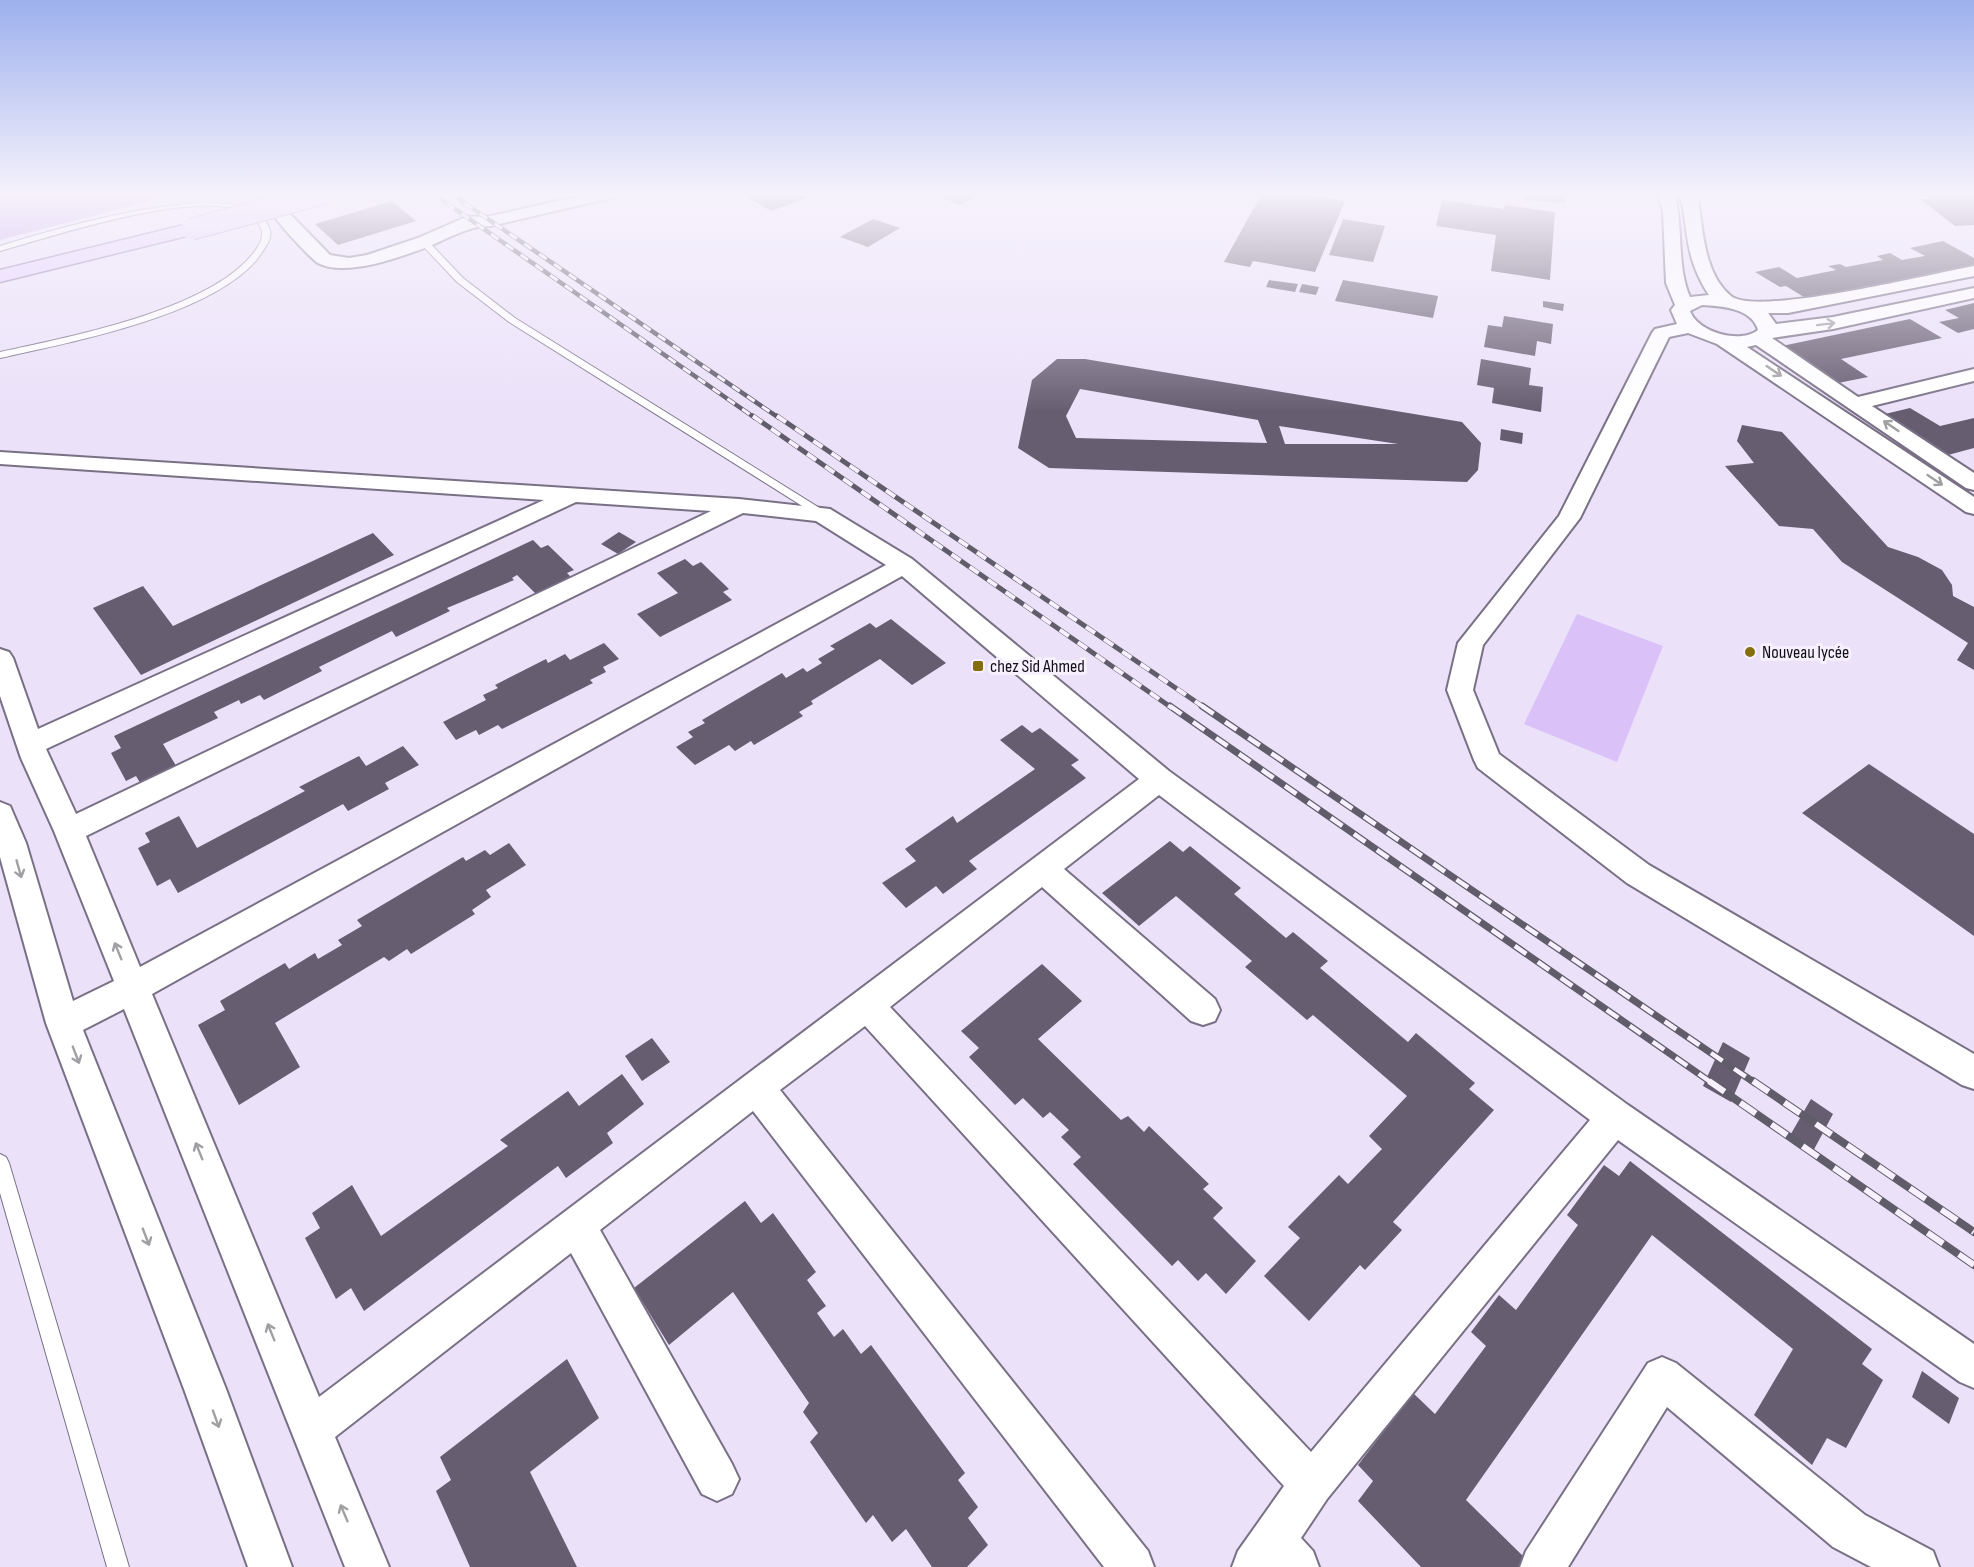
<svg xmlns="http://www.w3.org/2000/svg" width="1974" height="1567" font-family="'Sofia Sans Condensed',sans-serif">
<rect width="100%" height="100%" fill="#ebe1f9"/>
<path fill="#dac2f8" d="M 1577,614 L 1663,646 L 1617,762 L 1524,724 Z"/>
<path fill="#bf9de6" d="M 0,193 L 180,193 L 0,240 Z"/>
<g fill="#665d71" fill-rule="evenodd">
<path d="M 740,193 L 806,193 L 812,196 L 771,211 Z"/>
<path d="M 939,193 L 983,193 L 960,205 L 935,195 Z"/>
<path d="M 1262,193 L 1310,193 L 1309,195 L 1345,201 L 1315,272 L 1253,261 L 1250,267 L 1224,262 Z"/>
<path d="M 1524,193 L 1563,193 L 1565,203 L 1525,200 Z"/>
<path d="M 1921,193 L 1974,193 L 1974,225 L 1955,226 L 1920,199 L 1930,199 Z"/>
<path d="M 1442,200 L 1504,209 L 1505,205 L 1555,212 L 1550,280 L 1491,271 L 1496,235 L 1436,226 Z"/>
<path d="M 392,201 L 416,221 L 338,245 L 315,224 Z"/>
<path d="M 873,219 L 900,228 L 868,247 L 840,237 Z"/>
<path d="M 1343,219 L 1385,226 L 1373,262 L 1329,255 Z"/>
<path d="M 1943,241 L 1974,258 L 1974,266 L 1807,299 L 1786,286 L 1780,287 L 1755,272 L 1779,267 L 1797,278 L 1836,270 L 1828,266 L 1840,264 L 1846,267 L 1883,260 L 1877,256 L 1890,253 L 1902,260 L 1925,256 L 1910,248 Z"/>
<path d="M 1269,280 L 1298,284 L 1295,292 L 1266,287 Z"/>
<path d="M 1343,280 L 1438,296 L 1433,318 L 1335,301 Z"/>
<path d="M 1302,284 L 1319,287 L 1316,295 L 1299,292 Z"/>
<path d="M 1543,301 L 1564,304 L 1563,311 L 1543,307 Z"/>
<path d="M 1974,303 L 1974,329 L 1958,333 L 1939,322 L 1959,318 L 1945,310 Z"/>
<path d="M 1504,316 L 1553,324 L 1551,344 L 1537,341 L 1535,356 L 1484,347 L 1488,325 L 1502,327 Z"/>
<path d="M 1910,319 L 1942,338 L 1841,359 L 1868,377 L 1838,383 L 1782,346 Z"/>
<path d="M 1057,359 L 1085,359 L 1462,422 L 1481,443 L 1478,470 L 1467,482 L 1049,468 L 1018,448 L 1032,380 ZM 1080,389 L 1258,420 L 1267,443 L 1076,438 L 1066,416 ZM 1279,426 L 1398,444 L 1285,444 Z"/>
<path d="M 1481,359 L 1531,368 L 1529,385 L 1543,387 L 1541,412 L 1492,403 L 1494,388 L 1477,385 Z"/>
<path d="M 1910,408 L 1940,426 L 1974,418 L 1974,448 L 1948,455 L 1885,414 Z"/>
<path d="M 1742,425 L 1782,432 L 1888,547 L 1918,557 L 1942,570 L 1952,585 L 1953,596 L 1974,607 L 1974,670 L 1957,660 L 1968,643 L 1842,562 L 1813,529 L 1779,526 L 1725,466 L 1754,463 L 1737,441 Z"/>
<path d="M 1501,429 L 1523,433 L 1522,444 L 1500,440 Z"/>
<path d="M 619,532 L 636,542 L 618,554 L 601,544 Z"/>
<path d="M 373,533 L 394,555 L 141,675 L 93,608 L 143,586 L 173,626 Z"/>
<path d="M 533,540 L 541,548 L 548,545 L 574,570 L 567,573 L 574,580 L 539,597 L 517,575 L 512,578 L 514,580 L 447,608 L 450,611 L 396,637 L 392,631 L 319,667 L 322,671 L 264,700 L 260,695 L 241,704 L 239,700 L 214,712 L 218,718 L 163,744 L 178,769 L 142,786 L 136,776 L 126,781 L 111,753 L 121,748 L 114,736 Z"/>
<path d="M 685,559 L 693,566 L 701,562 L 729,589 L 723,592 L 732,600 L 660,637 L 637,614 L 678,593 L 657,573 Z"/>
<path d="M 891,619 L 946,663 L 912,685 L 880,659 L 811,701 L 813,704 L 799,712 L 803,716 L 754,745 L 751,741 L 735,751 L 729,745 L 695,765 L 676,747 L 693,737 L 688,732 L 705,723 L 702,720 L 782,673 L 786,678 L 803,668 L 807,672 L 822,663 L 818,659 L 835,649 L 830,646 L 870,623 L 876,628 Z"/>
<path d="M 604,643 L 619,659 L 603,667 L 606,672 L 590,680 L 593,683 L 502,729 L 498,725 L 479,735 L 476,730 L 456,740 L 443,722 L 486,700 L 483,695 L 498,688 L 495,685 L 546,659 L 548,663 L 565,654 L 570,660 Z"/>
<path d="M 1022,725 L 1032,733 L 1040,728 L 1079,760 L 1071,765 L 1086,778 L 969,861 L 977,869 L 943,894 L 936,886 L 906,908 L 882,883 L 916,861 L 905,849 L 953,816 L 957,823 L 1035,769 L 1000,740 Z"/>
<path d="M 403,746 L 419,765 L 385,783 L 389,789 L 348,811 L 343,804 L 178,893 L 170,879 L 157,886 L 138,848 L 150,842 L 145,833 L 179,816 L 197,848 L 305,791 L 299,787 L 359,756 L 366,766 Z"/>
<path d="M 1869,764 L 1974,834 L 1974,936 L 1802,813 Z"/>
<path d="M 1170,841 L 1183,852 L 1190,846 L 1241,888 L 1234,894 L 1286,938 L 1293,932 L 1328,961 L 1320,968 L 1408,1042 L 1416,1033 L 1475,1083 L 1469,1089 L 1494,1110 L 1393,1222 L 1402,1230 L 1365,1270 L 1360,1265 L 1309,1321 L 1264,1276 L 1300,1238 L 1288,1227 L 1339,1175 L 1348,1184 L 1382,1149 L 1369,1136 L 1407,1096 L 1313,1015 L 1307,1020 L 1245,967 L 1252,961 L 1176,896 L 1139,926 L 1102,893 Z"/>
<path d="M 509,843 L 526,865 L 486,890 L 491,897 L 472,910 L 475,914 L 411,954 L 407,949 L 389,961 L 384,957 L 275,1023 L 300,1067 L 239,1105 L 198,1025 L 225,1010 L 220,1001 L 285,963 L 289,969 L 315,953 L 318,959 L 342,945 L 338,940 L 362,926 L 357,920 L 463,857 L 466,861 L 485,850 L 490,855 Z"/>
<path d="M 1042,964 L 1082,1001 L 1038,1039 L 1121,1120 L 1128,1116 L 1144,1132 L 1149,1126 L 1209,1184 L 1203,1189 L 1223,1208 L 1213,1218 L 1256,1261 L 1226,1294 L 1206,1273 L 1198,1281 L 1178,1260 L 1172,1266 L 1073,1164 L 1081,1157 L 1061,1137 L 1069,1130 L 1050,1112 L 1043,1118 L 1023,1098 L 1015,1105 L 969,1057 L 979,1048 L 961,1031 Z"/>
<path d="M 652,1038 L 670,1062 L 642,1081 L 625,1056 Z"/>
<path d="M 1723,1042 L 1750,1058 L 1731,1102 L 1703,1086 Z"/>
<path d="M 622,1074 L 644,1104 L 607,1133 L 613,1143 L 566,1178 L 558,1166 L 364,1311 L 351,1288 L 336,1299 L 305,1238 L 320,1228 L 312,1213 L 352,1185 L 381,1236 L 508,1146 L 500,1140 L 568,1091 L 579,1106 Z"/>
<path d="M 1811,1099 L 1833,1114 L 1811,1155 L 1788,1139 Z"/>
<path d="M 1630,1161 L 1872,1349 L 1862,1364 L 1883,1380 L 1846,1448 L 1827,1438 L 1812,1465 L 1754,1415 L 1793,1349 L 1652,1235 L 1466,1500 L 1531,1564 L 1529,1567 L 1421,1567 L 1358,1501 L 1373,1481 L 1358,1465 L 1413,1393 L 1435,1414 L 1486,1346 L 1471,1332 L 1499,1295 L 1516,1310 L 1578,1225 L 1567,1215 L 1604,1165 L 1619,1176 Z"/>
<path d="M 745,1201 L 761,1223 L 773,1213 L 816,1272 L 807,1280 L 826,1306 L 817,1313 L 834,1337 L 843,1329 L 861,1354 L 871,1345 L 965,1473 L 958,1480 L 978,1507 L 968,1518 L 988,1545 L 967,1567 L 932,1567 L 906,1529 L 892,1542 L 873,1515 L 866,1523 L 810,1442 L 818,1433 L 803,1412 L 809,1403 L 733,1292 L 669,1345 L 634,1288 Z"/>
<path d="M 567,1359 L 599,1418 L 530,1472 L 577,1567 L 470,1567 L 436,1491 L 451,1480 L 440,1457 Z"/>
<path d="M 1922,1371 L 1959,1398 L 1949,1424 L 1912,1397 Z"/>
</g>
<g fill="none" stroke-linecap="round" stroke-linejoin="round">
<defs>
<g id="lane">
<path d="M 207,202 C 228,204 262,205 270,230 C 272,239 267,244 263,251 C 223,314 71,342 0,358 L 0,352 C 69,337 217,309 257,248 C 262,240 265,233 258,223 C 226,176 46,239 0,251 L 0,246 C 68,225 136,207 207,202 Z"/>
<path d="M 421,240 L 427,240 L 463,278 L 515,318 L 826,512 L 826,516 L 818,516 L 509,322 L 457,282 L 421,244 Z"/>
<path d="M 0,1154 L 6,1157 L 9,1163 L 129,1567 L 107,1567 L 0,1193 Z"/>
</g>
<g id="street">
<path d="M 593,193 L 621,193 L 619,196 L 491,226 C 468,226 451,237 430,246 C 403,256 346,278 318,263 C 310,258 280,225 274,216 L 276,212 L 288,212 L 330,255 L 349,258 L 367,255 L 418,238 L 466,217 L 491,216 Z"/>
<path d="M 1658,193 L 1674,193 C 1684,227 1676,265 1690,297 L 1709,295 C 1695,274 1689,254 1686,229 C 1684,217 1684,203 1678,193 L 1694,193 L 1698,199 C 1703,231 1704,274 1731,296 C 1757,317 1934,273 1974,266 L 1974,276 L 1788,313 L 1768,313 L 1776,324 L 1833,317 L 1974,288 L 1974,298 L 1833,329 L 1772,338 L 1858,397 L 1974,369 L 1974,381 L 1872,406 L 1974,473 L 1974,490 L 1966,488 L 1756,345 L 1747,347 L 1974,497 L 1974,514 L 1966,512 L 1717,344 L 1688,333 L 1669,337 L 1580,518 L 1483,645 L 1473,690 L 1499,754 L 1649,865 L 1974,1054 L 1974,1089 L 1962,1085 L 1627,883 L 1478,768 L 1474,760 L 1447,690 L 1458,643 L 1559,516 L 1652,333 L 1655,329 L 1677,324 L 1671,310 L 1675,305 L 1666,283 L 1663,211 ZM 1702,305 C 1721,306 1752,308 1758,330 C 1741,344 1698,333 1690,311 Z"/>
<path d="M 0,452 L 739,499 L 830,509 L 912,559 L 1169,771 L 1628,1105 L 1974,1344 L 1974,1388 L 1960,1382 L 1618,1140 L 1327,1499 L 1301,1538 L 1313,1551 L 1319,1567 L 1232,1567 L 1238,1551 L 1284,1486 L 865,1026 L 780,1090 L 1148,1551 L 1154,1567 L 1104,1567 L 753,1111 L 600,1230 L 732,1464 L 739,1479 L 732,1494 L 717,1501 L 702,1494 L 571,1253 L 335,1437 L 389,1567 L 345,1567 L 124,1009 L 83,1030 L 226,1389 L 292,1567 L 248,1567 L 184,1389 L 46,1023 L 0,857 L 0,802 L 10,806 L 26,843 L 73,1001 L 114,981 L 54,831 L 21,758 L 0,696 L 0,649 L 9,652 L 13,658 L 38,729 L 544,500 L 0,464 ZM 576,502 L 711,511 L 76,814 L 46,749 ZM 743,513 L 816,521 L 886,565 L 140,967 L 86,836 ZM 902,576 L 1139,779 L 319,1397 L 152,994 ZM 1159,795 L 1590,1120 L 1311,1452 L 890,1007 L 1042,887 L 1191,1021 L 1203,1025 L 1215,1021 L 1220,1010 L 1215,999 L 1064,869 Z"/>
<path d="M 1662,1357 L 1676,1363 L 1865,1515 L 1933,1551 L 1939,1567 L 1871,1567 L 1833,1547 L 1667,1407 L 1568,1567 L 1520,1567 L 1526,1551 L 1648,1363 Z"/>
</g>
<path id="primary" d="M 192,223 L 199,225 L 202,229 L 199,233 L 0,282 L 0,270 Z"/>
</defs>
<use href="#lane" stroke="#797085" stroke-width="2"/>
<use href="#street" stroke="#797085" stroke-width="4"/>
<use href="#primary" stroke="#8f78ab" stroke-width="3"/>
<use href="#lane" fill="#fff" fill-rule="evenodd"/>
<use href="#street" fill="#fff" fill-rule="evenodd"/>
<use href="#primary" fill="#e4d0fd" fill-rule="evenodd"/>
<defs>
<g id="rail-far3">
<path d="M 432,193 L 755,418"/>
<path d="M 450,193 L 779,418"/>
</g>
<g id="rail-far2">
<path d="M 753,416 L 1172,708"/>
<path d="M 777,416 L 1205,708"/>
</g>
<g id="rail-far1">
<path d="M 1170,706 L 1712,1083"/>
<path d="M 1202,706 L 1755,1083"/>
</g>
<g id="rail">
<path d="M 1709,1081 L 1974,1265"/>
<path d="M 1753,1081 L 1974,1232"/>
</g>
</defs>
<use href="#rail-far3" stroke="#615c6a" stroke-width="4.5"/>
<use href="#rail-far2" stroke="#615c6a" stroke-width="5"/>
<use href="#rail-far1" stroke="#615c6a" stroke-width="7"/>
<use href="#rail" stroke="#615c6a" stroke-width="8"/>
<use href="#rail-far3" stroke="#f7f1ff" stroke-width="3" stroke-dasharray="9" stroke-linecap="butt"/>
<use href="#rail-far2" stroke="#f7f1ff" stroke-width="4" stroke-dasharray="11" stroke-linecap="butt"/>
<use href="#rail-far1" stroke="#f7f1ff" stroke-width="4.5" stroke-dasharray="14" stroke-linecap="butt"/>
<use href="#rail" stroke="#f7f1ff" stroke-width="6" stroke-dasharray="19" stroke-linecap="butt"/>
<defs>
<path id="primary-bridge" d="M 192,229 L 326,193"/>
</defs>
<use href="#primary-bridge" stroke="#8f78ab" stroke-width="23" stroke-linecap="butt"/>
<use href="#primary-bridge" stroke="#e4d0fd" stroke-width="21"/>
</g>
<defs><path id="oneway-shaft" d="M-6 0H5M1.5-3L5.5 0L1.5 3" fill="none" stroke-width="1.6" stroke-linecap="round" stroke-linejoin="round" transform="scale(1.5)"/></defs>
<g stroke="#a09fa2">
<use href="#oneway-shaft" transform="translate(1826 324) rotate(-7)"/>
<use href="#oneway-shaft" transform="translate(1774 371) rotate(34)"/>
<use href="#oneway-shaft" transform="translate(1891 426) rotate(-146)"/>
<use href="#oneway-shaft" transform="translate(1935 480) rotate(34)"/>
<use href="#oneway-shaft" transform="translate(19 869) rotate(74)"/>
<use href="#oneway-shaft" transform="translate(118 951) rotate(-112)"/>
<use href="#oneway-shaft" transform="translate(76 1055) rotate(69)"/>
<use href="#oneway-shaft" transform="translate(199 1151) rotate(-112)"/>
<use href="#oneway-shaft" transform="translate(146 1237) rotate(69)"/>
<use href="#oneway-shaft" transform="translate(271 1332) rotate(-112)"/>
<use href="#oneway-shaft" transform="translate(216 1419) rotate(70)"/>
<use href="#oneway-shaft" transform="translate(344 1513) rotate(-113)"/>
</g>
<linearGradient id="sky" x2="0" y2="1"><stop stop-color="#9db0ed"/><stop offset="0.47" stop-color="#f6f2fc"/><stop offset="1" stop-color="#f6f2fc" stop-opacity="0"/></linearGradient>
<rect width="1974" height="412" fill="url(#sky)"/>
<g fill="#846e0d" stroke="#f7f1ff" stroke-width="2">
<circle cx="1750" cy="652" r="6"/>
<rect x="972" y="660" width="12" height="12" rx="3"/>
</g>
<g text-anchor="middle" stroke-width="6" stroke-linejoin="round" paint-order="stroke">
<g font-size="18" fill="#120f17" stroke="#f7f1ff" text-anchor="start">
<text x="1762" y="658">Nouveau lycée</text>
<text x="990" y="672">chez Sid Ahmed</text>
</g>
</g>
</svg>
